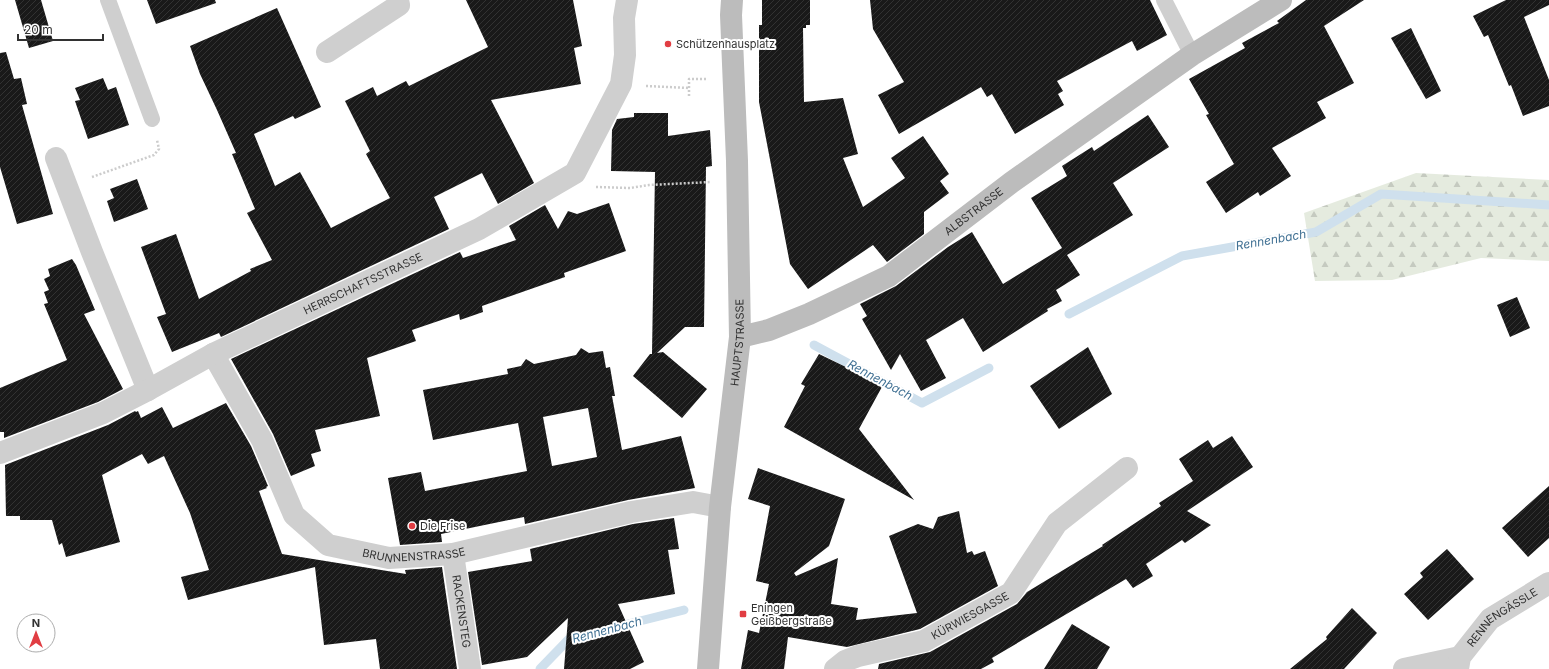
<svg xmlns="http://www.w3.org/2000/svg" width="1549" height="669" font-family="Inter,sans-serif">
<defs>
<pattern id="forest-firs" width="22" height="20" patternUnits="userSpaceOnUse"><rect width="22" height="20" fill="#e5ebdf"/><path d="M5 1l3.5 6h-7zM16 11l3.5 6h-7z" fill="#c5cac0"/></pattern>
<pattern id="building-hatch" width="6" height="6" patternUnits="userSpaceOnUse"><rect width="6" height="6" fill="#191919"/><path d="M-1 1l2-2M0 6l6-6M5 7l2-2" fill="none" stroke="#323232"/></pattern>
</defs>
<rect width="100%" height="100%" fill="#fff"/>
<path fill="url(#forest-firs)" d="M 1416,173 L 1549,180 L 1549,261 L 1481,258 L 1392,280 L 1315,281 L 1304,213 Z"/>
<g fill="none" stroke-linecap="round" stroke-linejoin="round">
<g stroke="#cfe0ed" stroke-width="9">
<path d="M 1069,314 L 1182,256 L 1316,232 L 1381,194 L 1549,205"/>
<path d="M 814,345 L 922,403 L 989,368"/>
<path d="M 616,627 L 684,610"/>
<path d="M 540,669 L 569,639 L 576,637"/>
</g>
</g>
<g fill="url(#building-hatch)" fill-rule="evenodd">
<path d="M 15,0 L 41,0 L 53,41 L 29,48 Z"/>
<path d="M 147,0 L 215,0 L 216,3 L 156,24 Z"/>
<path d="M 466,0 L 573,0 L 582,46 L 574,48 L 581,84 L 491,100 L 534,183 L 498,204 L 482,173 L 434,197 L 449,229 L 221,337 L 219,333 L 172,352 L 157,317 L 166,314 L 141,247 L 176,234 L 199,299 L 251,271 L 250,269 L 272,260 L 247,213 L 255,209 L 232,154 L 236,153 L 217,110 L 200,74 L 190,46 L 277,8 L 321,107 L 295,119 L 293,116 L 254,134 L 275,186 L 300,172 L 331,228 L 390,198 L 366,154 L 370,151 L 345,101 L 373,87 L 377,96 L 406,81 L 409,86 L 488,47 Z"/>
<path d="M 762,0 L 810,0 L 810,25 L 806,25 L 806,28 L 803,28 L 804,102 L 843,98 L 858,154 L 843,158 L 863,207 L 905,178 L 891,158 L 923,136 L 949,174 L 940,181 L 949,193 L 924,212 L 924,234 L 887,262 L 873,245 L 808,289 L 790,264 L 759,102 L 759,25 L 762,25 Z"/>
<path d="M 870,0 L 1150,0 L 1167,35 L 1137,51 L 1132,41 L 1057,81 L 1063,91 L 1058,94 L 1064,105 L 1015,134 L 992,94 L 987,97 L 981,87 L 899,134 L 878,95 L 904,82 L 873,29 Z"/>
<path d="M 1306,0 L 1364,0 L 1324,26 L 1354,83 L 1317,102 L 1326,118 L 1272,148 L 1291,176 L 1260,196 L 1258,192 L 1226,213 L 1206,182 L 1234,164 L 1206,115 L 1209,114 L 1189,79 L 1245,48 L 1242,43 L 1279,23 L 1277,21 Z"/>
<path d="M 1506,0 L 1549,0 L 1549,5 L 1524,17 L 1549,80 L 1549,106 L 1523,116 L 1511,85 L 1509,86 L 1488,35 L 1484,37 L 1473,16 Z"/>
<path d="M 1411,28 L 1441,91 L 1426,99 L 1391,38 Z"/>
<path d="M 6,52 L 14,79 L 21,78 L 27,104 L 22,105 L 53,214 L 17,224 L 0,167 L 0,53 Z"/>
<path d="M 103,78 L 108,90 L 116,87 L 129,125 L 88,139 L 75,101 L 80,100 L 75,88 Z"/>
<path d="M 634,113 L 668,113 L 668,136 L 710,130 L 712,166 L 706,167 L 704,327 L 685,327 L 657,353 L 663,352 L 707,389 L 682,418 L 633,376 L 650,354 L 652,354 L 655,172 L 611,171 L 612,130 L 617,119 L 634,117 Z"/>
<path d="M 1148,115 L 1169,147 L 1113,183 L 1133,215 L 1067,255 L 1080,275 L 1056,290 L 1062,301 L 1047,309 L 1048,311 L 983,352 L 963,318 L 926,340 L 946,378 L 921,391 L 900,354 L 891,370 L 862,319 L 867,316 L 860,304 L 896,286 L 948,247 L 972,232 L 1003,284 L 1062,248 L 1031,198 L 1067,176 L 1062,166 L 1092,147 L 1094,151 Z"/>
<path d="M 137,179 L 148,209 L 114,222 L 107,201 L 114,198 L 110,189 Z"/>
<path d="M 609,203 L 626,251 L 564,273 L 565,277 L 482,306 L 483,312 L 460,320 L 459,314 L 412,330 L 416,341 L 367,358 L 380,416 L 315,430 L 321,451 L 311,454 L 315,466 L 291,476 L 273,434 L 231,359 L 460,252 L 463,258 L 516,240 L 509,226 L 545,205 L 558,229 L 568,211 L 577,214 Z"/>
<path d="M 72,259 L 76,265 L 95,310 L 84,314 L 123,389 L 98,402 L 4,438 L 4,432 L 0,432 L 0,388 L 67,360 L 44,304 L 48,303 L 44,292 L 49,290 L 44,279 L 50,276 L 48,269 Z"/>
<path d="M 1517,297 L 1530,328 L 1510,337 L 1497,305 Z"/>
<path d="M 1088,347 L 1112,394 L 1059,429 L 1030,386 Z"/>
<path d="M 581,348 L 589,353 L 603,351 L 606,368 L 610,367 L 615,396 L 612,396 L 622,450 L 681,436 L 695,488 L 628,500 L 525,524 L 524,517 L 441,534 L 442,542 L 400,545 L 388,478 L 421,472 L 425,491 L 527,471 L 518,423 L 433,440 L 423,390 L 508,374 L 507,369 L 521,366 L 526,359 L 534,364 L 576,355 ZM 588,408 L 597,457 L 552,466 L 543,417 Z"/>
<path d="M 819,354 L 883,385 L 859,429 L 914,500 L 784,427 L 805,386 L 801,384 Z"/>
<path d="M 226,403 L 251,446 L 268,486 L 266,487 L 267,488 L 259,491 L 282,554 L 406,574 L 405,570 L 442,567 L 457,669 L 380,669 L 376,639 L 324,645 L 315,567 L 188,600 L 181,577 L 209,570 L 190,513 L 164,456 L 148,464 L 142,454 L 102,475 L 120,542 L 66,557 L 62,543 L 59,545 L 52,520 L 20,520 L 20,516 L 6,516 L 5,465 L 108,425 L 135,411 L 136,412 L 138,411 L 141,418 L 162,407 L 173,428 Z"/>
<path d="M 1232,436 L 1253,467 L 1187,511 L 1211,525 L 1185,543 L 1182,540 L 1146,564 L 1153,576 L 1133,588 L 1126,579 L 992,658 L 994,662 L 981,669 L 878,669 L 879,664 L 930,652 L 1017,604 L 1027,592 L 1103,546 L 1102,545 L 1161,506 L 1159,503 L 1193,481 L 1179,459 L 1208,440 L 1213,448 Z"/>
<path d="M 758,468 L 845,499 L 829,546 L 794,573 L 796,576 L 838,558 L 831,604 L 858,608 L 856,620 L 917,613 L 889,536 L 918,524 L 933,529 L 938,517 L 959,511 L 967,553 L 972,551 L 974,555 L 985,551 L 998,586 L 920,629 L 847,647 L 788,637 L 784,669 L 741,669 L 748,630 L 759,633 L 769,584 L 756,581 L 770,506 L 748,499 Z"/>
<path d="M 1549,486 L 1549,538 L 1528,557 L 1502,528 Z"/>
<path d="M 674,518 L 679,549 L 668,550 L 675,594 L 618,604 L 644,662 L 630,669 L 564,669 L 568,618 L 527,657 L 482,665 L 468,572 L 532,561 L 530,549 L 633,524 Z"/>
<path d="M 1447,549 L 1474,579 L 1428,620 L 1404,594 L 1423,577 L 1420,573 Z"/>
<path d="M 1352,608 L 1377,633 L 1344,669 L 1290,669 L 1327,639 L 1326,637 Z"/>
<path d="M 1072,624 L 1110,647 L 1097,669 L 1044,669 Z"/>
</g>
<g fill="none" stroke-linecap="round" stroke-linejoin="round">
<g stroke="#ccc" stroke-width="2.5" stroke-dasharray="2 2" stroke-linecap="butt">
<path d="M 646,86 L 689,88"/>
<path d="M 689,96 L 689,79 L 707,79"/>
<path d="M 92,177 L 154,155 L 159,149 L 157,140"/>
<path d="M 596,187 L 630,188 L 649,185 L 711,182"/>
</g>
<g stroke="#cfcfcf" stroke-width="16">
<path d="M 108,0 L 152,119"/>
<path d="M 1164,0 L 1192,55"/>
</g>
<g stroke="#cfcfcf" stroke-width="22">
<path d="M 327,52 L 399,5 L 398,0"/>
<path d="M 56,158 L 92,252 L 148,390"/>
<path id="s1" d="M 213,354 L 262,440 L 294,515 L 328,545 L 389,558 L 453,554 L 631,512 L 693,502 L 720,507"/>
<path id="s2" d="M 0,453 L 103,413 L 148,390 L 213,354 L 479,229 L 575,173 L 621,84 L 625,55 L 624,18 L 627,0"/>
<path id="s3" d="M 453,554 L 470,669"/>
<path id="s4" d="M 835,669 L 845,661 L 858,656 L 924,641 L 1011,593 L 1057,523 L 1127,468"/>
<path d="M 1404,669 L 1460,657"/>
<path id="s5" d="M 1458,669 L 1460,657 L 1490,619 L 1549,583"/>
</g>
<g stroke="#bcbcbc" stroke-width="22">
<path id="s6" d="M 740,337 L 769,330 L 809,314 L 889,276 L 1012,182 L 1192,55 L 1281,0"/>
<path id="s7" d="M 708,669 L 720,507 L 740,337 L 737,161 L 731,15 L 732,0"/>
</g>
</g>
<g fill="#e13d43" stroke="#fff" stroke-width="1.5">
<circle cx="668" cy="44" r="4"/>
<circle cx="412" cy="526" r="4"/>
<rect x="739" y="610" width="8" height="8" rx="2"/>
</g>
<g text-anchor="middle" stroke-width="4" stroke-linejoin="round" paint-order="stroke">
<g font-size="11" fill="#323232" stroke="#fff" text-anchor="start">
<text x="676" y="48">Schützenhausplatz</text>
<text x="420" y="530">Die Frise</text>
<text x="751" y="612">Eningen<tspan x="751" dy="13">Geißbergstraße</tspan></text>
</g>
<g font-size="11" fill="#323232" stroke="#fff">
<text dy="4" stroke="none"><textPath href="#s6" startOffset="268">ALBSTRASSE</textPath></text>
<text dy="4" stroke="none"><textPath href="#s2" startOffset="401">HERRSCHAFTSSTRASSE</textPath></text>
<text dy="4" stroke="none"><textPath href="#s7" startOffset="328">HAUPTSTRASSE</textPath></text>
<text dy="4" stroke="none"><textPath href="#s1" startOffset="313">BRUNNENSTRASSE</textPath></text>
<text dy="4" stroke="none"><textPath href="#s3" startOffset="58">RACKENSTEG</textPath></text>
<text dy="4" stroke="none"><textPath href="#s4" startOffset="147">KÜRWIESGASSE</textPath></text>
<text dy="4" stroke="none"><textPath href="#s5" startOffset="71">RENNENGÄSSLE</textPath></text>
</g>
<g font-size="12" font-style="italic" fill="#417194" stroke="#fff">
<text transform="translate(1271 240) rotate(-10)" y="4">Rennenbach</text>
<text transform="translate(880 380) rotate(28)" y="4">Rennenbach</text>
<text transform="translate(607 630) rotate(-15)" y="4">Rennenbach</text>
</g>
</g>
<g transform="translate(36 633)"><circle r="19" fill="#ffffff" stroke="#adadad"/>
<path d="M0-3L7 15L0 10L-7 15Z" fill="#e13d43"/>
<text y="-6" font-size="11" font-weight="bold" text-anchor="middle" fill="#323232">N</text>
</g>
<path d="M18 34v6h85v-6" fill="none" stroke="#323232" stroke-width="2"/>
<text x="24" y="34" font-size="12" fill="#323232" stroke="#ffffff" stroke-width="3" paint-order="stroke">20 m</text>
</svg>
